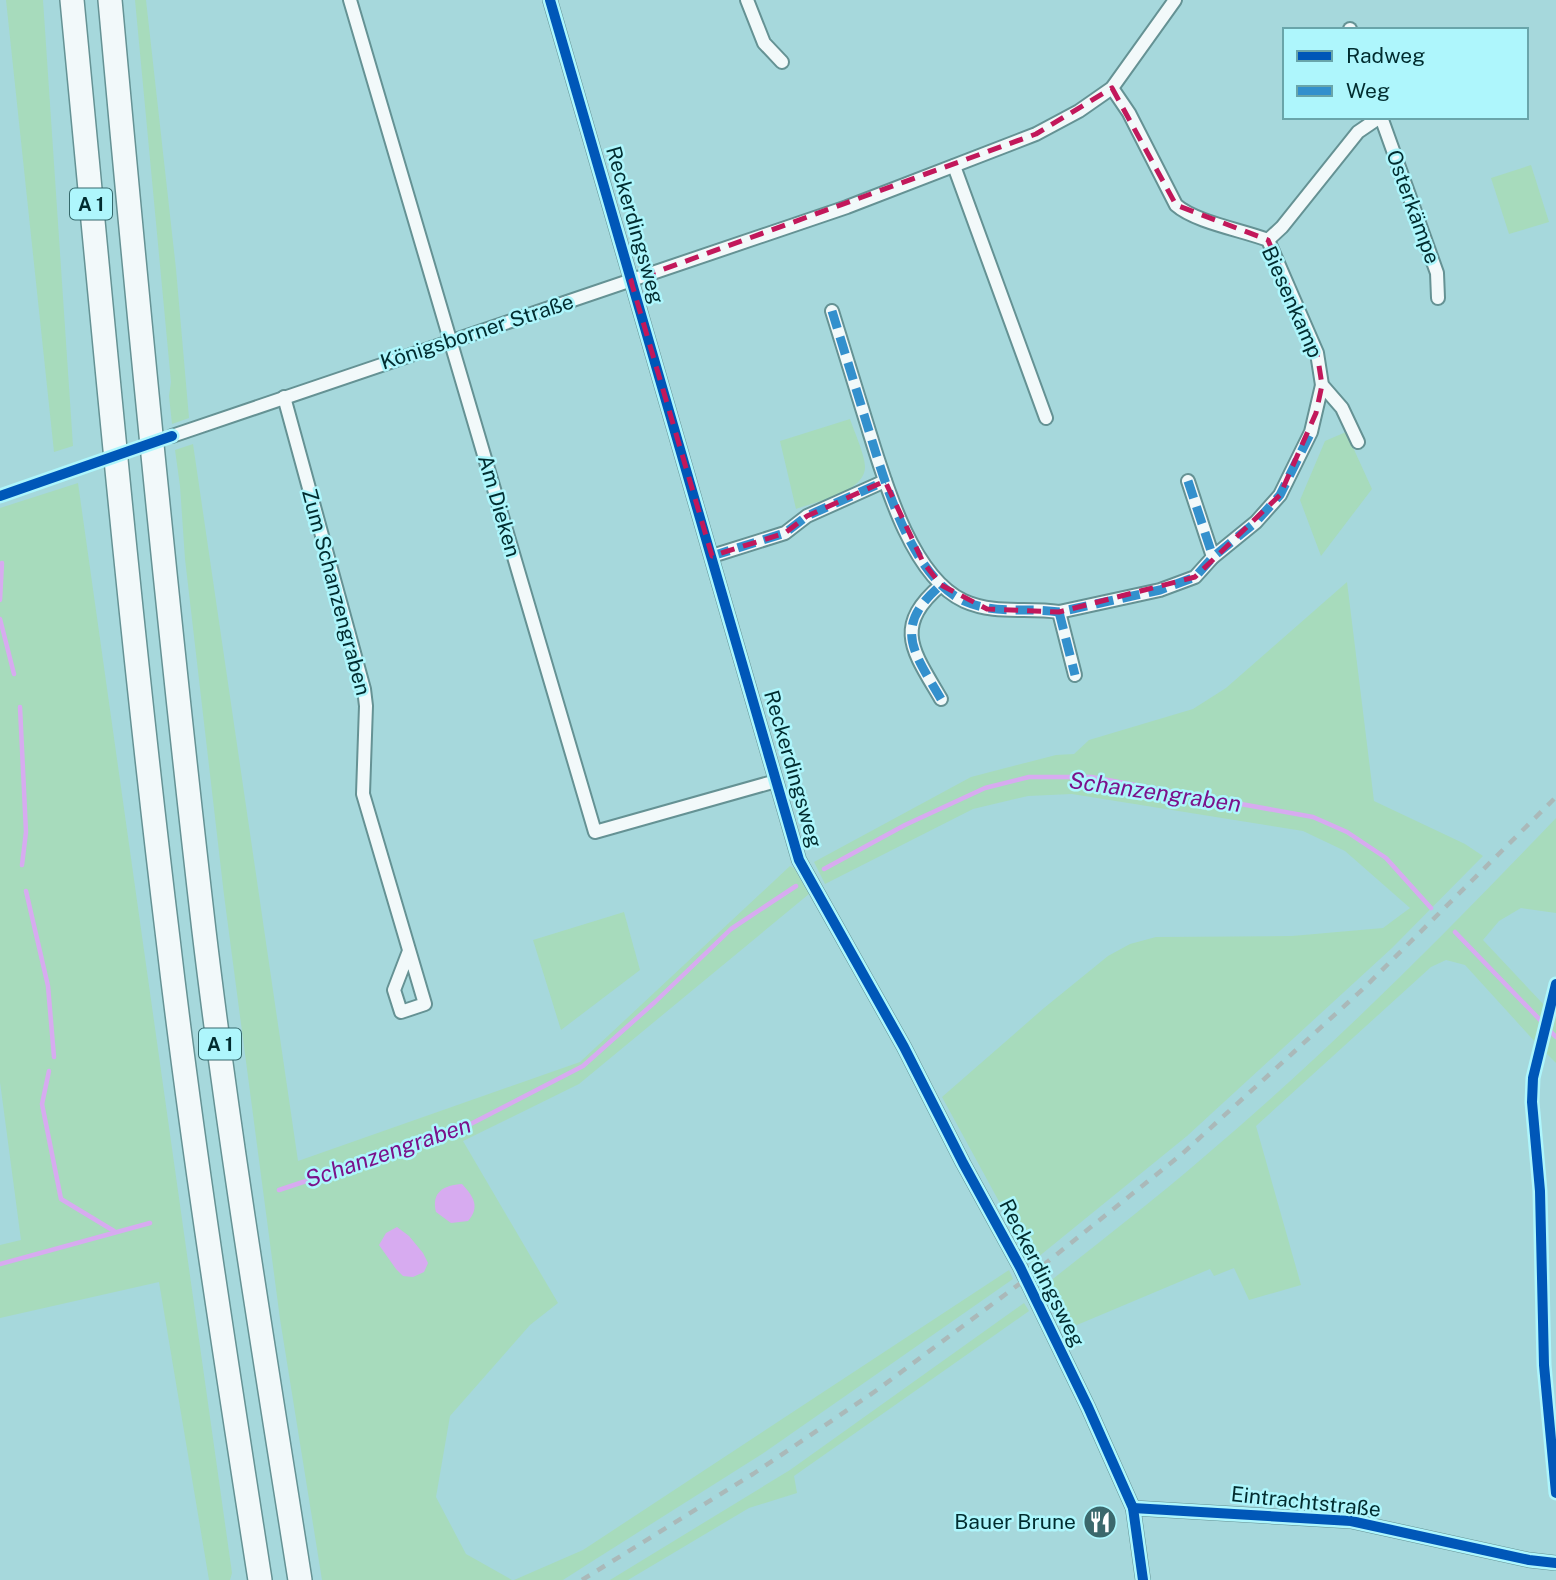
<svg xmlns="http://www.w3.org/2000/svg" width="1556" height="1580" font-family="'Public Sans',sans-serif">
<rect width="100%" height="100%" fill="#a6d8dc"/>
<g fill="#a7dbbc">
<path d="M 6,0 L 43,0 L 73,446 L 54,452 Z"/>
<path d="M 135,0 L 146,0 L 176,269 L 189,418 L 172,424 L 169,396 L 171,382 Z"/>
<path d="M 1531,165 L 1549,222 L 1509,234 L 1491,178 Z"/>
<path d="M 850,419 C 854,431 865,455 865,467 C 865,492 815,502 796,509 L 780,441 Z"/>
<path d="M 1346,432 L 1372,489 L 1321,556 L 1300,500 L 1325,441 Z"/>
<path d="M 193,444 L 298,1161 L 580,1062 L 790,866 L 794,868 L 809,894 L 579,1084 L 463,1141 L 558,1303 L 530,1325 L 450,1416 L 436,1497 L 466,1554 L 512,1580 L 322,1580 L 280,1319 L 224,895 L 185,559 L 180,486 L 175,450 Z"/>
<path d="M 78,483 L 232,1573 L 230,1580 L 209,1580 L 159,1282 L 0,1318 L 0,1245 L 21,1240 L 0,1082 L 0,508 Z"/>
<path d="M 1347,582 L 1374,801 L 1465,844 L 1483,856 L 1392,948 L 1187,1136 L 1032,1262 L 942,1097 L 1044,1008 L 1108,956 L 1130,944 L 1156,937 L 1292,936 L 1383,928 L 1410,908 L 1345,851 L 1303,831 L 1072,794 L 1028,796 L 973,809 L 825,884 L 814,862 L 971,777 L 1056,755 L 1074,754 L 1089,740 L 1193,709 L 1226,688 Z"/>
<path d="M 1556,818 L 1556,913 L 1521,908 L 1499,921 L 1483,940 L 1545,1006 L 1537,1044 L 1465,965 L 1446,960 L 1431,967 L 1256,1126 L 1301,1285 L 1249,1300 L 1234,1268 L 1214,1276 L 1210,1269 L 1065,1330 L 1044,1286 C 1098,1243 1153,1201 1205,1156 C 1329,1051 1444,935 1556,818 Z"/>
<path d="M 624,912 L 640,970 L 561,1030 L 533,940 Z"/>
<path d="M 1556,1004 L 1556,1063 L 1544,1051 Z"/>
<path d="M 1009,1270 L 1013,1279 L 765,1452 L 588,1564 L 563,1580 L 514,1580 L 583,1550 Z"/>
<path d="M 1024,1303 L 1029,1311 L 794,1476 L 797,1493 L 749,1508 L 628,1580 L 610,1580 L 790,1470 Z"/>
</g>
<g fill="#d7abf0">
<path d="M 462,1184 C 474,1197 480,1207 468,1221 L 451,1223 L 436,1212 C 431,1192 444,1185 462,1184 Z"/>
<path d="M 397,1227 L 409,1236 L 423,1253 L 428,1263 L 424,1272 L 413,1277 L 403,1276 L 396,1269 L 379,1245 L 386,1233 Z"/>
</g>
<g fill="none" stroke-linecap="round" stroke-linejoin="round">
<g stroke="#d7abf0" stroke-width="4.5">
<path d="M 0,600 L 2,563"/>
<path d="M 0,619 L 14,674"/>
<path d="M 20,707 L 26,832 L 22,865"/>
<path d="M 824,869 L 905,825 L 985,788 L 1029,777 L 1091,777 L 1313,817 L 1347,832 L 1386,858 L 1431,908"/>
<path d="M 26,891 L 48,986 L 54,1057"/>
<path d="M 1455,932 L 1543,1023"/>
<path d="M 1550,1031 L 1556,1037"/>
<path d="M 49,1071 L 42,1104 L 61,1199 L 114,1231"/>
<path d="M 279,1190 L 457,1131 L 583,1066 L 655,1002 L 731,929 L 796,886"/>
<path d="M 0,1264 L 150,1223"/>
</g>
<defs>
<g id="minor">
<path d="M 350,0 L 595,832 L 776,781"/>
<path d="M 550,0 L 799,860 L 904,1047 L 963,1163 L 1020,1267 L 1088,1407 L 1133,1508 L 1143,1580"/>
<path d="M 747,0 L 764,43 L 782,62"/>
<path d="M 1350,29 L 1350,30"/>
<path d="M 1112,88 L 1129,113 L 1176,205 C 1195,222 1242,230 1268,240 L 1317,353 L 1322,385 L 1342,408 L 1358,442"/>
<path d="M 1381,117 L 1437,273 L 1438,298"/>
<path d="M 954,166 L 1046,418"/>
<path d="M 1268,240 L 1282,227 L 1358,132 L 1380,117"/>
<path d="M 832,311 C 843,347 854,382 865,418 C 882,472 909,576 964,601 C 995,615 1027,607 1059,612 L 1160,590 L 1195,577 L 1213,557 L 1256,522 L 1280,495 L 1311,432 L 1322,385"/>
<path d="M 284,397 L 364,689 L 366,706 L 363,794 L 425,1004 L 401,1012 L 394,990 L 409,951"/>
<path d="M 172,436 L 847,207 L 1036,134 L 1079,111 L 1112,88 L 1175,0"/>
<path d="M 1188,481 L 1213,557"/>
<path d="M 712,556 L 785,533 L 807,516 L 885,481"/>
<path d="M 1059,612 L 1075,675"/>
<path d="M 941,699 C 913,651 892,627 941,585"/>
<path d="M 1133,1508 L 1351,1521 L 1529,1560 L 1556,1563"/>
</g>
<g id="motorway">
<path d="M 72,0 C 102,313 130,627 168,939 C 193,1153 227,1367 260,1580"/>
<path d="M 110,0 C 138,311 168,621 204,931 C 230,1148 266,1364 300,1580"/>
</g>
</defs>
<use href="#minor" stroke="#659294" stroke-width="16"/>
<use href="#motorway" stroke="#659294" stroke-width="26"/>
<use href="#minor" stroke="#f2f9fa" stroke-width="12"/>
<use href="#motorway" stroke="#f2f9fa" stroke-width="23"/>
<path stroke="#aab9b9" stroke-width="4.5" stroke-dasharray="9 9" stroke-linecap="butt" d="M 582,1580 L 753,1474 L 877,1390 L 1026,1279 L 1182,1154 L 1364,988 L 1556,797"/>
<g stroke="#3390cd" stroke-width="9" stroke-dasharray="18 9" stroke-linecap="butt">
<path d="M 832,311 C 843,347 854,382 865,418 C 882,472 909,576 964,601 C 995,615 1027,607 1059,612 L 1160,590 L 1195,577 L 1213,557 L 1256,522 L 1280,495 L 1311,432"/>
<path d="M 1188,481 L 1213,557"/>
<path d="M 712,556 L 785,533 L 807,516 L 885,481"/>
<path d="M 1059,612 L 1075,675"/>
<path d="M 941,699 C 913,651 892,627 941,585"/>
</g>
<defs>
<g id="cycleway">
<path d="M 550,0 L 799,860 L 904,1047 L 963,1163 L 1020,1267 L 1088,1407 L 1133,1508 L 1143,1580"/>
<path d="M 0,496 L 172,436"/>
<path d="M 1556,984 L 1533,1078 L 1532,1102 L 1540,1191 L 1544,1365 L 1556,1493"/>
<path d="M 1133,1508 L 1351,1521 L 1529,1560 L 1556,1563"/>
</g>
</defs>
<use href="#cycleway" stroke="#aef6fc" stroke-width="15"/>
<use href="#cycleway" stroke="#0057b8" stroke-width="10"/>
</g>
<path fill="none" stroke="#c2185b" stroke-width="5" stroke-dasharray="14 9" stroke-linejoin="round" d="M 1112,88 L 1176,205 L 1268,240 L 1317,353 L 1322,385 L 1316,413 L 1280,495 L 1195,577 L 1059,612 L 987,609 L 941,585 L 923,562 L 885,481 L 807,516 L 785,533 L 712,556 L 631,281 L 1036,134 Z"/>
<defs>
<symbol id="restaurant-disc" viewBox="-11 -11 22 22"><circle r="9.5" fill="#3b686c" stroke="#aef6fc"/><path d="M-5-6h1v4h1v-4h1v4h1v-4h1v5L-1.5 .5V6h-2V.5L-5-1ZM5-6V6H3V1.5H1.5Q1.5-4 5-6Z" fill="#fff"/></symbol>
</defs>
<g fill-rule="evenodd">
<use href="#restaurant-disc" x="1081" y="1503" width="38" height="38"/>
</g>
<g text-anchor="middle" stroke-width="5" stroke-linejoin="round" paint-order="stroke">
<g fill="#aef6fc" stroke="#35696c" stroke-width="2">
<rect x="70" y="188.5" width="42" height="31" rx="5"/>
<rect x="199" y="1028.5" width="42" height="31" rx="5"/>
</g>
<g font-size="19" font-weight="bold" fill="#012c2f">
<text x="91" y="211">A 1</text>
<text x="220" y="1051">A 1</text>
</g>
<g font-size="21" fill="#012c2f" stroke="#aef6fc">
<text transform="translate(1413 207) rotate(70)" y="7">Osterkämpe</text>
<text transform="translate(635 225) rotate(74)" y="7">Reckerdingsweg</text>
<text transform="translate(1292 302) rotate(66)" y="7">Biesenkamp</text>
<text transform="translate(477 332) rotate(-18)" y="7">Königsborner Straße</text>
<text transform="translate(499 506) rotate(74)" y="7">Am Dieken</text>
<text transform="translate(336 592) rotate(75)" y="7">Zum Schanzengraben</text>
<text transform="translate(793 769) rotate(74)" y="7">Reckerdingsweg</text>
<text transform="translate(1042 1273) rotate(63)" y="7">Reckerdingsweg</text>
<text transform="translate(1306 1502) rotate(6)" y="7">Eintrachtstraße</text>
</g>
<g font-size="21" fill="#012c2f" stroke="#aef6fc" text-anchor="end">
<text x="1076" y="1529">Bauer Brune</text>
</g>
<g font-size="23" font-style="italic" fill="#7b128a" stroke="#aef6fc">
<text transform="translate(1155 792) rotate(8)" y="8">Schanzengraben</text>
<text transform="translate(388 1152) rotate(-19)" y="8">Schanzengraben</text>
</g>
</g>
<rect x="1283" y="28" width="245" height="91" fill="#aef6fc" stroke="#69a5aa" stroke-width="2"/>
<rect x="1297" y="51" width="35" height="10" fill="#0057b8" stroke="#69a5aa" stroke-width="2"/>
<text x="1346" y="63" font-size="21" fill="#012c2f">Radweg</text>
<rect x="1297" y="86" width="35" height="10" fill="#3390cd" stroke="#69a5aa" stroke-width="2"/>
<text x="1346" y="98" font-size="21" fill="#012c2f">Weg</text>
</svg>
